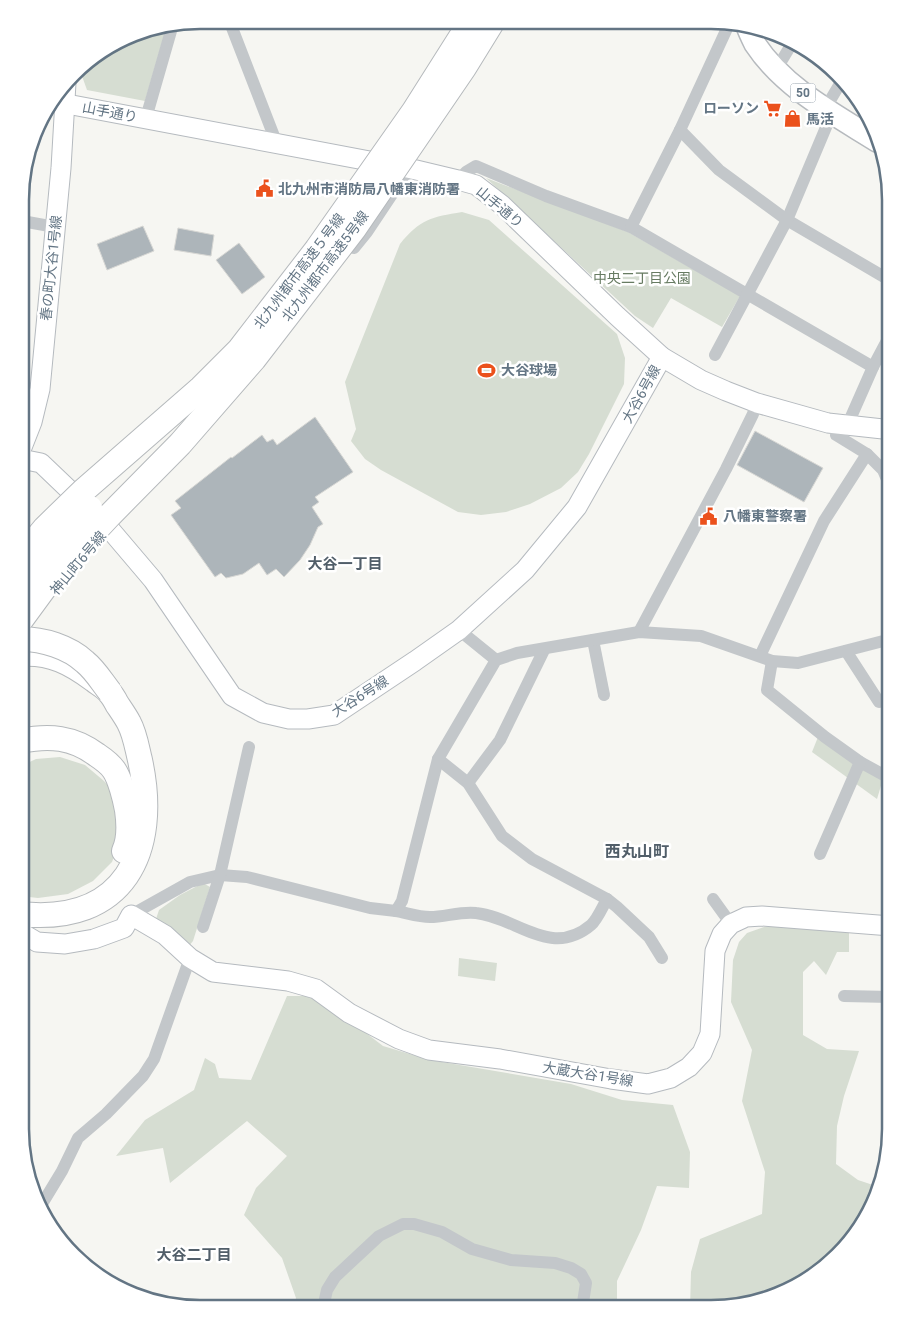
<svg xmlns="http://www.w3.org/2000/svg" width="911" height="1329" font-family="Roboto,'Noto Sans JP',sans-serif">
<rect width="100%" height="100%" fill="#f6f6f2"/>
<g fill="#d6ddd2">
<path d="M 167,25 L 145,101 L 87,90 L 82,76 L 82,64 L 141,30 Z"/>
<path d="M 486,178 L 628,232 L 740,296 L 722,327 L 671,298 L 653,328 L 635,316 Z"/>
<path d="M 462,212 L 489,220 L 617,334 L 625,358 L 624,384 L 589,454 L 578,472 L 561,488 L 530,504 L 506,512 L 481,515 L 458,512 L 381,470 L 365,459 L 351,441 L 356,429 L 345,382 L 400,244 C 420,219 432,217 462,212 Z"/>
<path d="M 818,737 L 883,779 L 877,799 L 812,752 Z"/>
<path d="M 60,757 L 85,765 L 104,781 L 112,790 L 120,840 L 112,862 L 93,881 L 68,894 L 38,898 L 20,896 L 21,766 L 36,759 Z"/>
<path d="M 203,883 L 210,887 L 193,941 L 188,947 L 155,922 L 159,910 L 180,895 Z"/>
<path d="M 794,924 L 849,930 L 849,952 L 837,952 L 826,975 L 814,961 L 803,972 L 803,1035 L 827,1049 L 859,1051 L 844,1096 L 837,1126 L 836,1164 L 858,1180 L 876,1186 L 861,1229 L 791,1291 L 712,1309 L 690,1309 L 691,1272 L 700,1239 L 762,1214 L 765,1172 L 742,1101 L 752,1050 L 731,1002 L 733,960 L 739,942 L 747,933 L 764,927 Z"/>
<path d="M 459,958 L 497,963 L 495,981 L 458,976 Z"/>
<path d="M 287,996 L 311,996 L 340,1013 L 383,1046 L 430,1060 L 571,1084 L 622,1100 L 673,1105 L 690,1152 L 689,1188 L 657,1186 L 641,1230 L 617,1281 L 617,1309 L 293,1308 L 296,1298 L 282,1258 L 244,1215 L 256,1188 L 287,1156 L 247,1121 L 170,1183 L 163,1148 L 116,1156 L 145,1120 L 194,1090 L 205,1058 L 215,1064 L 219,1078 L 251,1080 Z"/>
</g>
<g fill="#adb5ba" stroke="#d7d7d4">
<path d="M 143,226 L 154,251 L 107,270 L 97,244 Z"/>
<path d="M 178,228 L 214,235 L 211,256 L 174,250 Z"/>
<path d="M 239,243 L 265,277 L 242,294 L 216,260 Z"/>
<path d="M 315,417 L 353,472 L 315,497 L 319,502 L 312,507 L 323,524 L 318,527 L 310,545 L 300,560 L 284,577 L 276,569 L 267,575 L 259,563 L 243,574 L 226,578 L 221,573 L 215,577 L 171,515 L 181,508 L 175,501 L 231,457 L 232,458 L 262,435 L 267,442 L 273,439 L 277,445 Z"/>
<path d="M 755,431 L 823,468 L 804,502 L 737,465 Z"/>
</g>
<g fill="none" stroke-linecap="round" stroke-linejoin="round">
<defs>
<g id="secondary">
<path d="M 51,101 L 412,169 L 458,180 L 476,185 L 502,205 L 617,316 L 662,357 L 701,380 L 726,391 L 757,403 L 828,423 L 883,429 L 891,428"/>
<path d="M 21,450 L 32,422 L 40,389 L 61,168 L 66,83"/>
<path d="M 21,459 L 41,463 L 108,527 L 153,580 L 232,696 L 263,713 L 289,719 L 308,719 L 334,715 L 415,661 L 459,630 L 525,570 L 577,507 L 662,357"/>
<path d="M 20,932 L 37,942 L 65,944 L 94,939 L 124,928 L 131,915 L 165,935 L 190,958 L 213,972 L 288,981 L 316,989 L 349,1013 L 399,1039 L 429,1050 L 500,1059 L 611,1079 L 648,1084 L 671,1078 L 689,1067 L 702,1053 L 710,1034 L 715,951 L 722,934 L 731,924 L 746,917 L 762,916 L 891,926"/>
</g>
<path id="primary" d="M 747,26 C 749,32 752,38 755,44 C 784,88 834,114 877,141"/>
<g id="highway">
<path d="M 21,741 C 49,735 73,737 97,755 C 103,759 110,764 114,770 C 120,779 125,799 127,810 C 129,824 130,838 124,851"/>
<path d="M 20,914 C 124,925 160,852 140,760 C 137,748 135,734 129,723 C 126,717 121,710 117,704 C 115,700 112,695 109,692 C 105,687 99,684 94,680 C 71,663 51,652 21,654"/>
</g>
</defs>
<use href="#secondary" stroke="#b5babf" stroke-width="21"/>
<use href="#primary" stroke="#b6babe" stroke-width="24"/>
<use href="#highway" stroke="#b5b9bc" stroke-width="26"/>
<g stroke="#c3c7ca" stroke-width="12">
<path d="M 229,20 L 277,144"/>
<path d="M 776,70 L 791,45"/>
<path d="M 825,109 L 841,82"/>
<path d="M 146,118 L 173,24"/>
<path d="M 680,130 L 719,170 L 787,220 L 891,281"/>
<path d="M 458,180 L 466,172 L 476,166 L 546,196 L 631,227 L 873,367"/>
<path d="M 22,221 L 55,227"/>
<path d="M 631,227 L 680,130 L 730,22"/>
<path d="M 354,248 L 367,232 L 395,190 L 412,169"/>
<path d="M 715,355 L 787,220 L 832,113"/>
<path d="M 867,454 L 883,470 L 891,489"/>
<path d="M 459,630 L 496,660"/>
<path d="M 639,632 L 726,469 L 753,414 L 757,403"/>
<path d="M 593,640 L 604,695"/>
<path d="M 846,651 L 879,702"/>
<path d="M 760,656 L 824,521 L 867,454 L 836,435 L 847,426 L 873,367 L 891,333"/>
<path d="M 772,661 L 767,690 L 825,737 L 860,762 L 891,779"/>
<path d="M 438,759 L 468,783 L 502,836 L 532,859 L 607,899 L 617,907 L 649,937 L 662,958"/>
<path d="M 468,783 L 500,740 L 544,650"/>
<path d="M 820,854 L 860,762"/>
<path d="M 713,899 L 731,924"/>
<path d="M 396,911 C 407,913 419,917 430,917 C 445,917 461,911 476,913 C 516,917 551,959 591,925 C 597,920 603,906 607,899"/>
<path d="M 131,915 L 190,882 L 220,875 L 247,877 L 370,908 L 396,911 L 402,901 L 438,759 L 496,660 L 517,653 L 639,632 L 701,636 L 772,661 L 798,663 L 891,639"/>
<path d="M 203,927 L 220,875 L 249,747"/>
<path d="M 844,996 L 891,997"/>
<path d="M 39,1209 L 62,1171 L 78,1138 L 106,1114 L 143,1076 L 154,1059 L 190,958"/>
<path d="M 787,1292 L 796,1286"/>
<path d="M 323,1308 L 327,1290 L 335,1277 L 379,1236 L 403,1224 L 414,1224 L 442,1232 L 472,1249 L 511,1260 L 555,1263 L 571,1268 L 581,1274 L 586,1283 L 582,1309"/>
</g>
<use href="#secondary" stroke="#fff" stroke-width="19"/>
<use href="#primary" stroke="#fff" stroke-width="21"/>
<use href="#highway" stroke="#fff" stroke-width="24"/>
<defs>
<g id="highway-bridge">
<path d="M 21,557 L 45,528 L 83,491 L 201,388 L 239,350 L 317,249 L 362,185 L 414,111 L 471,21"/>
<path d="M 21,586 C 42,559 64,532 90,508"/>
<path d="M 21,620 L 54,575 L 110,515 L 180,444 L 254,359 L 354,229 L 464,68 L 493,21"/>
<path d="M 21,639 C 43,639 69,647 85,662 C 95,670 102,682 110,692"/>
</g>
</defs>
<use href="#highway-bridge" stroke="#b5b9bc" stroke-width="26" stroke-linecap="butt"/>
<use href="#highway-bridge" stroke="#fff" stroke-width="24"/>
</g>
<defs>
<symbol id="supermarket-bare" viewBox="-9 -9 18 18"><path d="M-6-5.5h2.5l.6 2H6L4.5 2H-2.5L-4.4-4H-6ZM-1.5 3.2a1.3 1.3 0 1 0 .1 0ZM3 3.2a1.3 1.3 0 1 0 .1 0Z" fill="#eb511c" stroke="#fff" stroke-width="2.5" paint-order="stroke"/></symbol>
<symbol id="shop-bare" viewBox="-9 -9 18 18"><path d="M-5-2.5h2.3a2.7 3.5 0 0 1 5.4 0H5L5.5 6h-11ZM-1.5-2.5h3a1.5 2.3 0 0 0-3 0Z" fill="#eb511c" stroke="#fff" stroke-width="2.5" paint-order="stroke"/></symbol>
<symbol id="civic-bare" viewBox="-9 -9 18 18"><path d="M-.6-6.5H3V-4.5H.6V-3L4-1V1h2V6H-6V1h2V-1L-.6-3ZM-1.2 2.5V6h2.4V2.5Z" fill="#eb511c" stroke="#fff" stroke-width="2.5" paint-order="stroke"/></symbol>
<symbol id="stadium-bare" viewBox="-9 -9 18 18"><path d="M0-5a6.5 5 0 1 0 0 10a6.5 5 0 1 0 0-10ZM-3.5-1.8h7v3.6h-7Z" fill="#eb511c" stroke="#fff" stroke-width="2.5" paint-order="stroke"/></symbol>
</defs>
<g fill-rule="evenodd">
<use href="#supermarket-bare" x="760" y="96" width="25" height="25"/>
<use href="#shop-bare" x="780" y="106" width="25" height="25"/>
<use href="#civic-bare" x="252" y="176" width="25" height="25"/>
<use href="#stadium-bare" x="474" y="358" width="25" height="25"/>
<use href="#civic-bare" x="696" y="504" width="25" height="25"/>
</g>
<g text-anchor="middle" stroke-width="5" stroke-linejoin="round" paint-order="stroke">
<rect fill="#fff" stroke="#929ea9" stroke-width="1" x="790.5" y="83.5" width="25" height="19" rx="4"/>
<g font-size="12" font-weight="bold" fill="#637584">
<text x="803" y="97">50</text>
</g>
<g font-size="14" font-weight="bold" fill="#637584" stroke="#fff" text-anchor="start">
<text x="759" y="113" text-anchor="end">ローソン</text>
<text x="806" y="124">馬活</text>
<text x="278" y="194">北九州市消防局八幡東消防署</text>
<text x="501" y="375">大谷球場</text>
<text x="723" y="521">八幡東警察署</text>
</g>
<g font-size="14" fill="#637584" stroke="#fff">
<text transform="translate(110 112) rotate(11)" y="5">山手通り</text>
<text transform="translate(500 207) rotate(40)" y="5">山手通り</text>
<text transform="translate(325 266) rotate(-53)" y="5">北九州都市高速5号線</text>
<text transform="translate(51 268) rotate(-84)" y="5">春の町大谷1号線</text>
<text transform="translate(299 271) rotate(-53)" y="5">北九州都市高速５号線</text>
<text transform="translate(641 394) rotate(-61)" y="5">大谷6号線</text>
<text transform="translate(78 563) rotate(-50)" y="5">神山町6号線</text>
<text transform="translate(360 696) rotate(-32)" y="5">大谷6号線</text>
<text transform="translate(588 1074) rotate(9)" y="5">大蔵大谷1号線</text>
</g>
<g font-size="14" fill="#677b62" stroke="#fff">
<text x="642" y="283">中央二丁目公園</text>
</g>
<g font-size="15" font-weight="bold" fill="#515e69" stroke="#fff">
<text x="345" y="569">大谷一丁目</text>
<text x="194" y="1260">大谷二丁目</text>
</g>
<g font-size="16" font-weight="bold" fill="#515e69" stroke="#fff">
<text x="637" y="857">西丸山町</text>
</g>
</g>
<path d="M0 0H911V1329H0ZM200 29H711A171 171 0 0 1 882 200V1129A171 171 0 0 1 711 1300H200A171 171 0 0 1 29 1129V200A171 171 0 0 1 200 29Z" fill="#fff" fill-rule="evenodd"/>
<path fill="none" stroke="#637584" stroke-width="2.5" d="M200 29H711A171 171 0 0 1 882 200V1129A171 171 0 0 1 711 1300H200A171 171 0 0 1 29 1129V200A171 171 0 0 1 200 29Z"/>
</svg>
